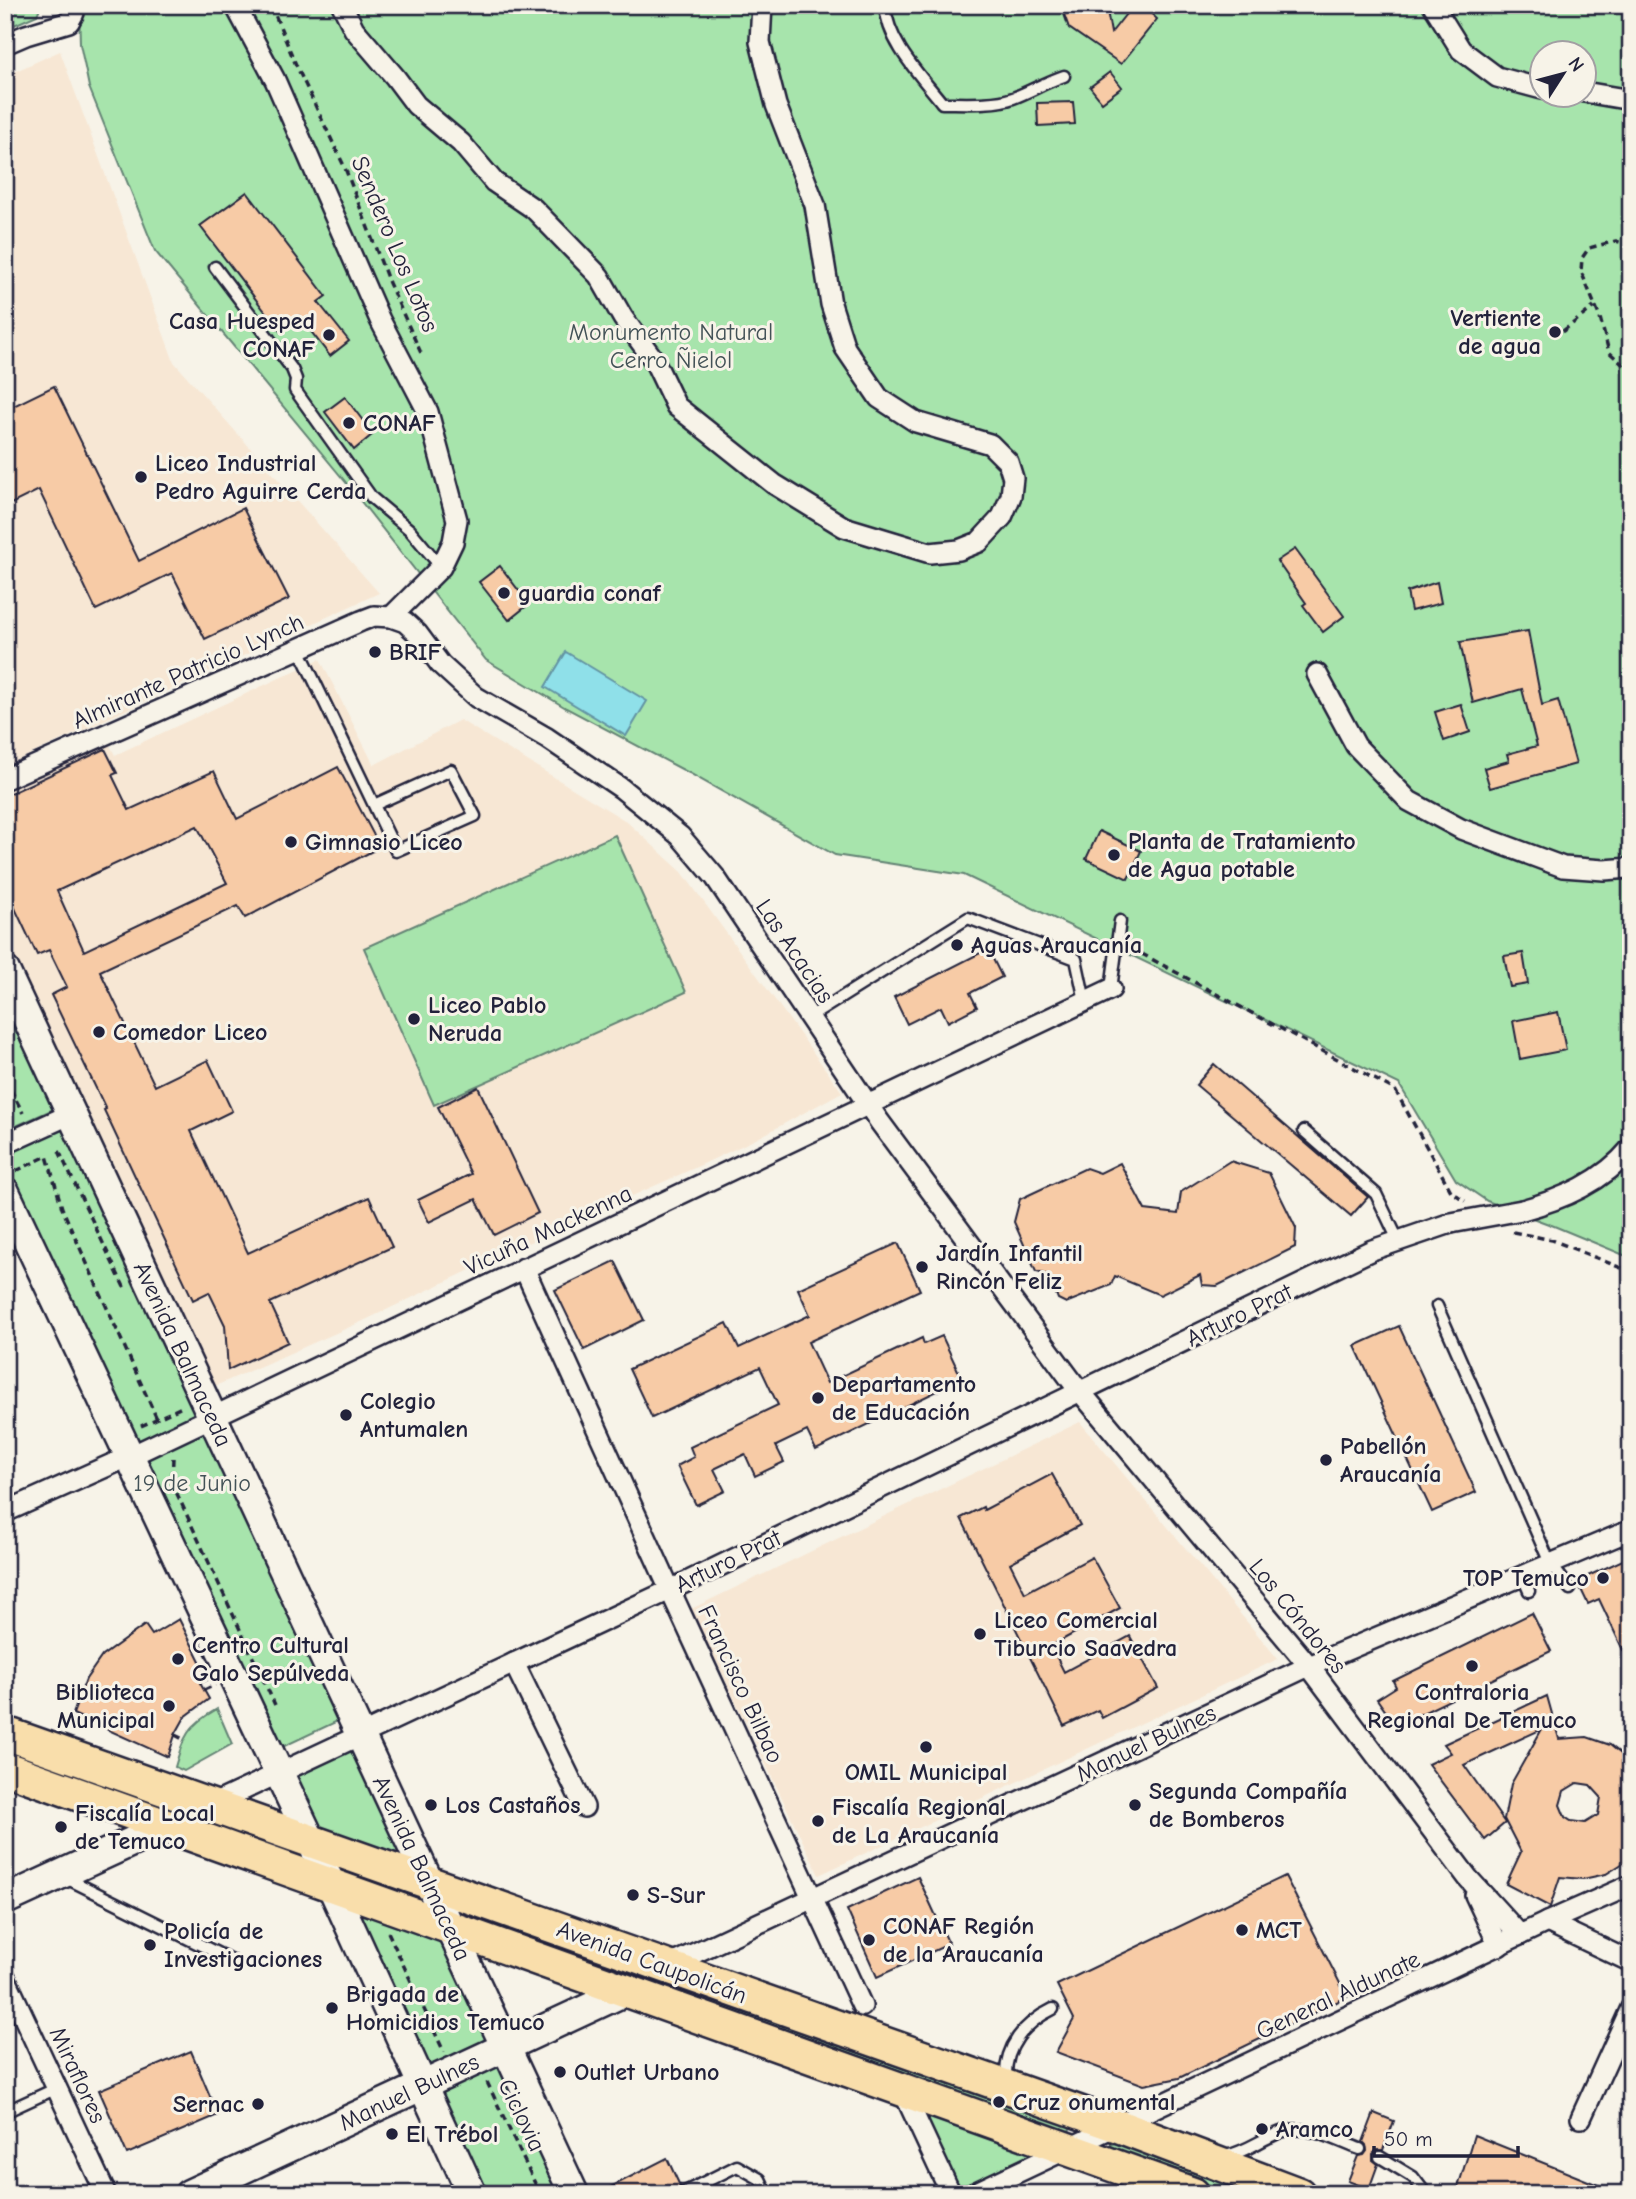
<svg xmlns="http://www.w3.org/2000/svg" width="1636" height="2199" font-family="'Comic Neue',sans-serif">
<rect width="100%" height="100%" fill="#f7f3e8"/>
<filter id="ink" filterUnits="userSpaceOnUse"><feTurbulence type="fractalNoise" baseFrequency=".0143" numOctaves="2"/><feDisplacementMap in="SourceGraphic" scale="14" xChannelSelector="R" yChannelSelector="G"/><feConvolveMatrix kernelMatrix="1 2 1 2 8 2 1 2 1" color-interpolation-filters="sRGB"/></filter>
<g filter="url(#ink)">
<g fill="#f7e7d4">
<path d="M 60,51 L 174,362 L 379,593 L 5,766 L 5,76 Z"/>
<path d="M 320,659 L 374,765 L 460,720 L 626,821 L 682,872 L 842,1092 L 758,1138 L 701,1165 L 510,1251 L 361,1322 L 213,1387 L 5,946 L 5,787 L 107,740 L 115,755 Z"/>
<path d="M 1080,1422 L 1278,1659 L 819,1875 L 691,1609 Z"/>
</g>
<g fill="#a7e4ac" stroke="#648374" stroke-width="2" fill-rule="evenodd">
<path d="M 5,5 L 41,5 L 37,15 L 5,29 Z"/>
<path d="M 79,5 L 1631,5 L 1631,1258 L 1554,1226 L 1487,1201 L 1456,1180 L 1399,1084 L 964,875 L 835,855 L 689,773 L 566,708 L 486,660 L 348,485 L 155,251 L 89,87 L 80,44 ZM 1542,52 L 1584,52 L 1584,94 L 1542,94 Z"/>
<path d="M 615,835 L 686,992 L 434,1105 L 364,948 Z"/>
<path d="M 5,998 L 56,1108 L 5,1131 Z"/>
<path d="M 67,1125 L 200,1411 L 133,1445 L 5,1172 L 5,1154 Z"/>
<path d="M 209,1424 L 344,1718 L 276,1750 L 141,1458 Z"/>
<path d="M 217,1709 L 232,1744 L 184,1771 L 175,1767 C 184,1736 187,1726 217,1709 Z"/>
<path d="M 356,1745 L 414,1869 L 317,1837 L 289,1776 Z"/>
<path d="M 213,1817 L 293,1846 L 298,1861 L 194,1826 Z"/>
<path d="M 337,1863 L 422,1892 L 431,1911 L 345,1880 Z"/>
<path d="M 441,1893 L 1072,2118 L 1067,2143 L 456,1924 Z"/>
<path d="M 340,1894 L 448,1933 L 493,2043 L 427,2075 Z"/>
<path d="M 499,2058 L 565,2194 L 483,2194 L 436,2086 Z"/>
<path d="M 918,2103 L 1050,2150 L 957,2190 Z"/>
<path d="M 1129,2137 L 1278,2194 L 1213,2194 L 1096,2151 Z"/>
</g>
<path fill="#8fe0e9" stroke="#6394a3" stroke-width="2" d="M 566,652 L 647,701 L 626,736 L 545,687 Z"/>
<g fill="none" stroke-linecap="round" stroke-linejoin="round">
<path stroke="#6394a3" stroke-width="6" d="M 53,5 L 54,7"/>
</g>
<g fill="#f7cba6" stroke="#22223b" stroke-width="2" fill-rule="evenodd">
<path d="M 1067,5 L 1106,5 L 1111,33 L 1133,5 L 1142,5 L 1157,19 L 1121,64 L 1069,28 L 1064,14 Z"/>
<path d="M 1110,72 L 1122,87 L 1102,102 L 1090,87 Z"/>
<path d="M 1073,102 L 1075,124 L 1038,126 L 1037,103 Z"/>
<path d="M 247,192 L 326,296 L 318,302 L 349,341 L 330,356 L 299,316 L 280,331 L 200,226 Z"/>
<path d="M 54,386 L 139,561 L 243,508 L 289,599 L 205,639 L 172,573 L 96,610 L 39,490 L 5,507 L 5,410 Z"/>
<path d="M 345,397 L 373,434 L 354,450 L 325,412 Z"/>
<path d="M 1295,549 L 1344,616 L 1323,632 L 1303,605 L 1306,603 L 1277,561 Z"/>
<path d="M 500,566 L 529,604 L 509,620 L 479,582 Z"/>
<path d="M 1437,582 L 1441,603 L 1411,611 L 1407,592 Z"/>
<path d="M 1528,631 L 1542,705 L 1558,700 L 1576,764 L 1490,788 L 1484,768 L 1509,761 L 1507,754 L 1537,746 L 1522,689 L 1473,703 L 1460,642 Z"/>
<path d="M 1461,704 L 1470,732 L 1444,741 L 1435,712 Z"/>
<path d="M 105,749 L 117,773 L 112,775 L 129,810 L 214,771 L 237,819 L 338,767 L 380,847 L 245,918 L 238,906 L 100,971 L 155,1086 L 208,1060 L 232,1111 L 191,1131 L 248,1253 L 369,1197 L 392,1247 L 270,1303 L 288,1342 L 228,1370 L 225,1325 L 209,1292 L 193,1300 L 104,1110 L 106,1109 L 51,995 L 67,987 L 49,950 L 37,955 L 5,887 L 5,796 ZM 197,826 L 227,883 L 84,951 L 57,891 Z"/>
<path d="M 1099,831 L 1141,851 L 1128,879 L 1086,859 Z"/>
<path d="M 988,949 L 1002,977 L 970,993 L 977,1007 L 948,1022 L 941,1007 L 907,1024 L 894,997 Z"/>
<path d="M 1523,953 L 1528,984 L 1510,987 L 1504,956 Z"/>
<path d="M 1558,1012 L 1566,1050 L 1520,1059 L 1513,1021 Z"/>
<path d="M 1214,1064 L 1368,1197 L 1351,1216 L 1196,1085 Z"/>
<path d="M 478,1087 L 538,1213 L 494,1235 L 476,1199 L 429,1222 L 418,1200 L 471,1174 L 438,1107 Z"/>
<path d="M 1230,1161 L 1269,1173 L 1296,1228 L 1295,1247 L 1217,1286 L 1202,1285 L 1200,1275 L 1160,1295 L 1115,1276 L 1111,1285 L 1066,1303 L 1058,1299 L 1049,1275 L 1036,1272 L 1014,1222 L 1020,1199 L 1086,1168 L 1100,1173 L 1120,1163 L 1145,1210 L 1178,1214 L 1181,1192 Z"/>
<path d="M 898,1243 L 920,1290 L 808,1342 L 827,1383 L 922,1338 L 924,1344 L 942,1336 L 962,1379 L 816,1450 L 807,1431 L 776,1446 L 784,1462 L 755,1476 L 745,1454 L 714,1469 L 725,1491 L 696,1505 L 677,1466 L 694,1457 L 690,1447 L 778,1405 L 760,1367 L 652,1418 L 629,1369 L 727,1323 L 739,1348 L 810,1315 L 798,1289 Z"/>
<path d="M 615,1261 L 644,1320 L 584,1350 L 555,1290 Z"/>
<path d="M 1399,1326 L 1476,1492 L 1432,1512 L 1355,1346 Z"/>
<path d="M 1052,1474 L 1080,1525 L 1010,1563 L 1025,1593 L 1092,1557 L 1120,1608 L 1051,1646 L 1064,1672 L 1130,1636 L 1158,1688 L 1102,1718 L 1098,1710 L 1064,1726 L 961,1518 L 983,1507 L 984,1510 Z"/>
<path d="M 1627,1558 L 1631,1566 L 1631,1667 L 1599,1599 L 1588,1604 L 1577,1581 Z"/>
<path d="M 1532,1613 L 1551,1651 L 1396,1726 L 1377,1699 L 1396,1687 L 1393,1681 Z"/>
<path d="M 179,1619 L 209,1679 L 200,1683 L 209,1699 L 185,1717 L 175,1735 L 168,1757 L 73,1714 L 86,1679 L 102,1656 L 145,1625 L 152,1635 Z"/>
<path d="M 1547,1696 L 1559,1739 L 1587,1737 L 1610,1745 L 1631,1762 L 1631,1855 L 1625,1862 L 1606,1874 L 1583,1879 L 1560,1877 L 1550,1907 L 1506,1884 L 1521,1852 L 1504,1819 L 1511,1784 L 1542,1729 L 1464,1765 L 1505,1823 L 1485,1840 L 1428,1764 L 1451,1753 L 1444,1744 ZM 1577,1783 L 1590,1785 L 1601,1797 L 1598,1815 L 1585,1823 L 1571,1821 L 1565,1817 L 1560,1805 L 1564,1791 Z"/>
<path d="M 1285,1876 L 1347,1997 L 1179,2078 L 1144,2085 L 1056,2052 L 1074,2019 L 1057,1985 Z"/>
<path d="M 918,1877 L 949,1944 L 877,1977 L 847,1910 Z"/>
<path d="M 191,2051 L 218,2115 L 127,2154 L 99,2090 Z"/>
<path d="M 1374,2113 L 1394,2121 L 1383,2150 L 1377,2150 L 1373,2154 L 1373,2160 L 1378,2164 L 1369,2189 L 1348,2181 L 1358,2156 L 1364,2155 L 1367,2151 L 1366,2145 L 1363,2142 Z"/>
<path d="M 1474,2135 L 1618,2193 L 1618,2194 L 1456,2194 Z"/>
<path d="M 667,2158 L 680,2186 L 674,2194 L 597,2194 Z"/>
</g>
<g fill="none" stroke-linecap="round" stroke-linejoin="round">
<defs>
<g id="lane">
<path d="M 885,5 C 887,42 920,75 942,103 C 962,103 995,105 1013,98 C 1031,91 1046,82 1064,76"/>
<path d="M 215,267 L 292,369 L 296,379 L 295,390 L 372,498 L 410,530 L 441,567"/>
<path d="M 299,649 L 396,851 L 475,816 L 451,770 L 374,805"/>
<path d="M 1111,989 L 1120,921"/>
<path d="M 810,1017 L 968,918 L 1076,959 L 1085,1001"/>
<path d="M 1304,1131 L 1376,1194 L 1398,1240"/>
<path d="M 1437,1306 L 1550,1563 L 1570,1589"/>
<path d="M 1522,1575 L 1529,1591"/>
<path d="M 64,1877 L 239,1964"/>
<path d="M 1006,2080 C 1004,2047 1024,2023 1053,2009"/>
<path d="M 5,2112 L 57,2088"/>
<path d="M 1226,2156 C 1245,2152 1259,2141 1276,2134 C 1303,2121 1335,2140 1360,2149"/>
<path d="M 1380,2157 L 1413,2177 L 1426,2194"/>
<path d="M 681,2194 L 737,2166 L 760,2179 L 767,2194"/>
</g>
<g id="street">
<path d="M 235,5 L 275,80 L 380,320 L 428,412 L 457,520 L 453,542 L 441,567 L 391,617"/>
<path d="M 342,5 L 354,29 L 395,77 L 416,105 L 461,143 L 494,182 L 534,209 L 599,276 L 623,318 L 654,360 L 676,406 L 774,484 L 844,527 L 930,553 L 959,550 L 979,542 L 1002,517 L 1011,496 L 1013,478 L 1008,462 L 990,444 L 916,422 L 879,398 L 845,348 L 831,304 L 815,205 L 776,105 L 760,42 L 762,5"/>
<path d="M 1433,5 L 1461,50 L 1497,77 L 1542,89"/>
<path d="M 5,44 L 26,35 L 69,22 L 74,13 L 72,5"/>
<path d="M 1584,92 L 1631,100"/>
<path d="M 1317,674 L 1356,746 L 1409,801 L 1461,829 L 1563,867 L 1604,870 L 1631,868"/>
<path d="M 5,779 L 361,621 L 374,616 L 391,617 L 405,622 L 417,633 L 440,664 L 476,697 L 547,738 L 621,788 L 680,836 L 715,877 L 879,1121 L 1074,1384 L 1309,1666 L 1468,1878 L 1520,1935"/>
<path d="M 5,1144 L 71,1114"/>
<path d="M 1522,1210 C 1563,1199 1603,1182 1631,1148"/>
<path d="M 524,1268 L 670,1590 L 862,2006"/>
<path d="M 5,1512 L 139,1452 L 1111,989"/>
<path d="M 514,1663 L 584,1807"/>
<path d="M 164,1827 L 670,1590 L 1372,1250 L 1451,1223"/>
<path d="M 1475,1895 L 1499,1946"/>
<path d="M 1547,1922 L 1631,1962"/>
<path d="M 665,1967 L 1309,1666 L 1631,1530"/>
<path d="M 5,1977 L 106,2194"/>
<path d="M 903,2091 L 951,2194"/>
<path d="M 1581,2118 L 1631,2008"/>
<path d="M 972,2194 L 1547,1922 L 1631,1885"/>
</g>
<g id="secondary">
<path d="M 5,971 L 574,2194"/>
<path d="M 5,1192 L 312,1843 L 472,2194"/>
<path d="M 5,1900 L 164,1827"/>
<path d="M 189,2194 L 628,1990"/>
</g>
<g id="primary">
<path d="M 5,1733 L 1118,2126 L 1299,2194"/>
<path d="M 5,1768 L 1193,2194"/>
</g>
</defs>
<use href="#lane" stroke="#22223b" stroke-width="15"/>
<use href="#street" stroke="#22223b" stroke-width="24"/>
<use href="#secondary" stroke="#22223b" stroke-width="33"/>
<use href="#primary" stroke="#22223b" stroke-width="37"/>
<g stroke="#22223b" stroke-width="3.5" stroke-dasharray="7 5" stroke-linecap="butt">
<path d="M 271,5 L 296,65 L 345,168 L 389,283 L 421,353"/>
<path d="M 1631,246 L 1616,241 L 1589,248 L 1582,258 L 1581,271 L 1600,318 L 1609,352 L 1631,372"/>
<path d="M 1551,334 L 1563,331 L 1594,307"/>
<path d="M 1131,948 L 1395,1090 L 1451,1191 L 1465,1201"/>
<path d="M 5,1079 L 23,1113"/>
<path d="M 5,1120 L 16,1116"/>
<path d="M 59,1151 L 125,1289"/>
<path d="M 16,1171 L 47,1156 L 62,1208 L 157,1419"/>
<path d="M 1513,1232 L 1552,1240 L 1631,1272"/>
<path d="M 141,1426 L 182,1407"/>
<path d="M 173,1458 L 172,1483 L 275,1705"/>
<path d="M 204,1690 L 215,1685"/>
<path d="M 175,1735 L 183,1739"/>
<path d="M 388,1932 L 444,2052"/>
<path d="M 487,2082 L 540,2194"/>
<path d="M 730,2194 L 746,2186"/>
</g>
<use href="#lane" stroke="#f7f3e8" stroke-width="10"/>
<use href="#street" stroke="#f7f3e8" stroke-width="19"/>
<use href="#secondary" stroke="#f7f3e8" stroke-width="28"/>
<use href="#primary" stroke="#f9deab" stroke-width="32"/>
<defs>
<path id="street-bridge" d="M 1451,1223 L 1522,1210"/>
</defs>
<use href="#street-bridge" stroke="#22223b" stroke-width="24" stroke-linecap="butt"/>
<use href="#street-bridge" stroke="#f7f3e8" stroke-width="19"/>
</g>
</g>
<g fill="#22223b" stroke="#f7f3e8" stroke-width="2.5">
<circle cx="1555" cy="332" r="7"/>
<circle cx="329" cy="335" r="7"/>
<circle cx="349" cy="423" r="7"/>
<circle cx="141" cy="477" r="7"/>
<circle cx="504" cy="593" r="7"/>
<circle cx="375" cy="652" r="7"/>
<circle cx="291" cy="842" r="7"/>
<circle cx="1114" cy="855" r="7"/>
<circle cx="957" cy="945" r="7"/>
<circle cx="414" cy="1019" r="7"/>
<circle cx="99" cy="1032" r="7"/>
<circle cx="922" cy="1267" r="7"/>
<circle cx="818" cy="1398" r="7"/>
<circle cx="346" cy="1415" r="7"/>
<circle cx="1326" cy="1460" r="7"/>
<circle cx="1603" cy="1578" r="7"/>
<circle cx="980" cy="1634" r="7"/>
<circle cx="178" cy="1659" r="7"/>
<circle cx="1472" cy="1666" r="7"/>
<circle cx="169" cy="1706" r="7"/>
<circle cx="926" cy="1747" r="7"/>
<circle cx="431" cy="1805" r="7"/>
<circle cx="1135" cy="1805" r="7"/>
<circle cx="818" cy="1821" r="7"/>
<circle cx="61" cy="1827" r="7"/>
<circle cx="633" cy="1895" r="7"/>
<circle cx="1242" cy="1930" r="7"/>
<circle cx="869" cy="1940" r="7"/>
<circle cx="150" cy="1945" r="7"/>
<circle cx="332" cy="2008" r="7"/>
<circle cx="560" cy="2072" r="7"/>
<circle cx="999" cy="2102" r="7"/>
<circle cx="258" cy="2104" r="7"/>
<circle cx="1262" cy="2129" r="7"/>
<circle cx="392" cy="2134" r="7"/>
</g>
<g text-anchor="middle" stroke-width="6" stroke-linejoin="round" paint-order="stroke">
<g font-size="24" fill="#22223b" stroke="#f7f3e8">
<text transform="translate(395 244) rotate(67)" y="8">Sendero Los Lotos</text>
<text transform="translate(188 671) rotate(-24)" y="8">Almirante Patricio Lynch</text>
<text transform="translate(795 951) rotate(56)" y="8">Las Acacias</text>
<text transform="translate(548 1230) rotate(-25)" y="8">Vicuña Mackenna</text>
<text transform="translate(1239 1315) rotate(-26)" y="8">Arturo Prat</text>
<text transform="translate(183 1354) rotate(65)" y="8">Avenida Balmaceda</text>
<text transform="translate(728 1561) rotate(-26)" y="8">Arturo Prat</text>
<text transform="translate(1298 1616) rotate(51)" y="8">Los Cóndores</text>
<text transform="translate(741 1684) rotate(65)" y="8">Francisco Bilbao</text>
<text transform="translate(1146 1743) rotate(-25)" y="8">Manuel Bulnes</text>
<text transform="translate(422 1868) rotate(65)" y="8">Avenida Balmaceda</text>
<text transform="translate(652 1962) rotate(20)" y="8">Avenida Caupolicán</text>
<text transform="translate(1338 1995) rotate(-25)" y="8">General Aldunate</text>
<text transform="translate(78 2075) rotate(65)" y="8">Miraflores</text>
<text transform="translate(409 2092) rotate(-25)" y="8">Manuel Bulnes</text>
<text transform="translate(522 2115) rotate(64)" y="8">Ciclovia</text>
</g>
<g font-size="24" font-weight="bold" fill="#22223b" stroke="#f7f3e8" text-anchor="start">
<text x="1541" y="326" text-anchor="end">Vertiente<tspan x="1541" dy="28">de agua</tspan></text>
<text x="315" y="329" text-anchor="end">Casa Huesped<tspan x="315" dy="28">CONAF</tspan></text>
<text x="363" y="431">CONAF</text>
<text x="155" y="471">Liceo Industrial<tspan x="155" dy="28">Pedro Aguirre Cerda</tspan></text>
<text x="518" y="601">guardia conaf</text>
<text x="389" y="660">BRIF</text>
<text x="1128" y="849">Planta de Tratamiento<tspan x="1128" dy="28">de Agua potable</tspan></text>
<text x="305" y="850">Gimnasio Liceo</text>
<text x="971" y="953">Aguas Araucanía</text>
<text x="428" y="1013">Liceo Pablo<tspan x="428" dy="28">Neruda</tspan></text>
<text x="113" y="1040">Comedor Liceo</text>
<text x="936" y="1261">Jardín Infantil<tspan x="936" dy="28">Rincón Feliz</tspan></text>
<text x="832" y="1392">Departamento<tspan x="832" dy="28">de Educación</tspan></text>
<text x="360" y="1409">Colegio<tspan x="360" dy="28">Antumalen</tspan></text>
<text x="1340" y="1454">Pabellón<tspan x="1340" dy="28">Araucanía</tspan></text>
<text x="1589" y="1586" text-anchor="end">TOP Temuco</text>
<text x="994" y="1628">Liceo Comercial<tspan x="994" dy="28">Tiburcio Saavedra</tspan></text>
<text x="192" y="1653">Centro Cultural<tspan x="192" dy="28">Galo Sepúlveda</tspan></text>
<text x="155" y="1700" text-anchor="end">Biblioteca<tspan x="155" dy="28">Municipal</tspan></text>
<text x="1472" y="1700" text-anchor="middle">Contraloria<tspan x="1472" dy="28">Regional De Temuco</tspan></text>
<text x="926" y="1780" text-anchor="middle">OMIL Municipal</text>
<text x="1149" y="1799">Segunda Compañía<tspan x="1149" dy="28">de Bomberos</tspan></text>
<text x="445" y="1813">Los Castaños</text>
<text x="832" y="1815">Fiscalía Regional<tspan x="832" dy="28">de La Araucanía</tspan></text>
<text x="75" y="1821">Fiscalía Local<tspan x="75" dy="28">de Temuco</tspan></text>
<text x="647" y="1903">S-Sur</text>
<text x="883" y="1934">CONAF Región<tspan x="883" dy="28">de la Araucanía</tspan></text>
<text x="1256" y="1938">MCT</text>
<text x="164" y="1939">Policía de<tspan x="164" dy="28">Investigaciones</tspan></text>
<text x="346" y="2002">Brigada de<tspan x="346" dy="28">Homicidios Temuco</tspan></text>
<text x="574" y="2080">Outlet Urbano</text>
<text x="1013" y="2110">Cruz onumental</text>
<text x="244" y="2112" text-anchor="end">Sernac</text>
<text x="1276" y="2137">Aramco</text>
<text x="406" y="2142">El Trébol</text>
</g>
<g font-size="24" fill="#435257" stroke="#f7f3e8">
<text x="671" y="340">Monumento Natural<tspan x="671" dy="28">Cerro Ñielol</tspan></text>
<text x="192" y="1491">19 de Junio</text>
</g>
</g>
<rect width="1636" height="2199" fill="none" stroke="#f7f3e8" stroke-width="28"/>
<rect x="14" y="14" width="1608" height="2171" fill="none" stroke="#22223b" stroke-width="2.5" filter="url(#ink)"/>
<g transform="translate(1563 74) rotate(54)"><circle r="33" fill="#f7f3e8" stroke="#a29fa3" stroke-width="2"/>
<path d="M0-5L12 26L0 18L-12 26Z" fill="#22223b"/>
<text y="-10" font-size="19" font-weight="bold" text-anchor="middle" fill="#22223b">N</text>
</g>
<path d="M1374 2146v10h144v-10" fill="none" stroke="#22223b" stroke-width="3.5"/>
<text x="1384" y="2146" font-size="21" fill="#22223b" stroke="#f7f3e8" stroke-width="5" paint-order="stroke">50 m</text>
</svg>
